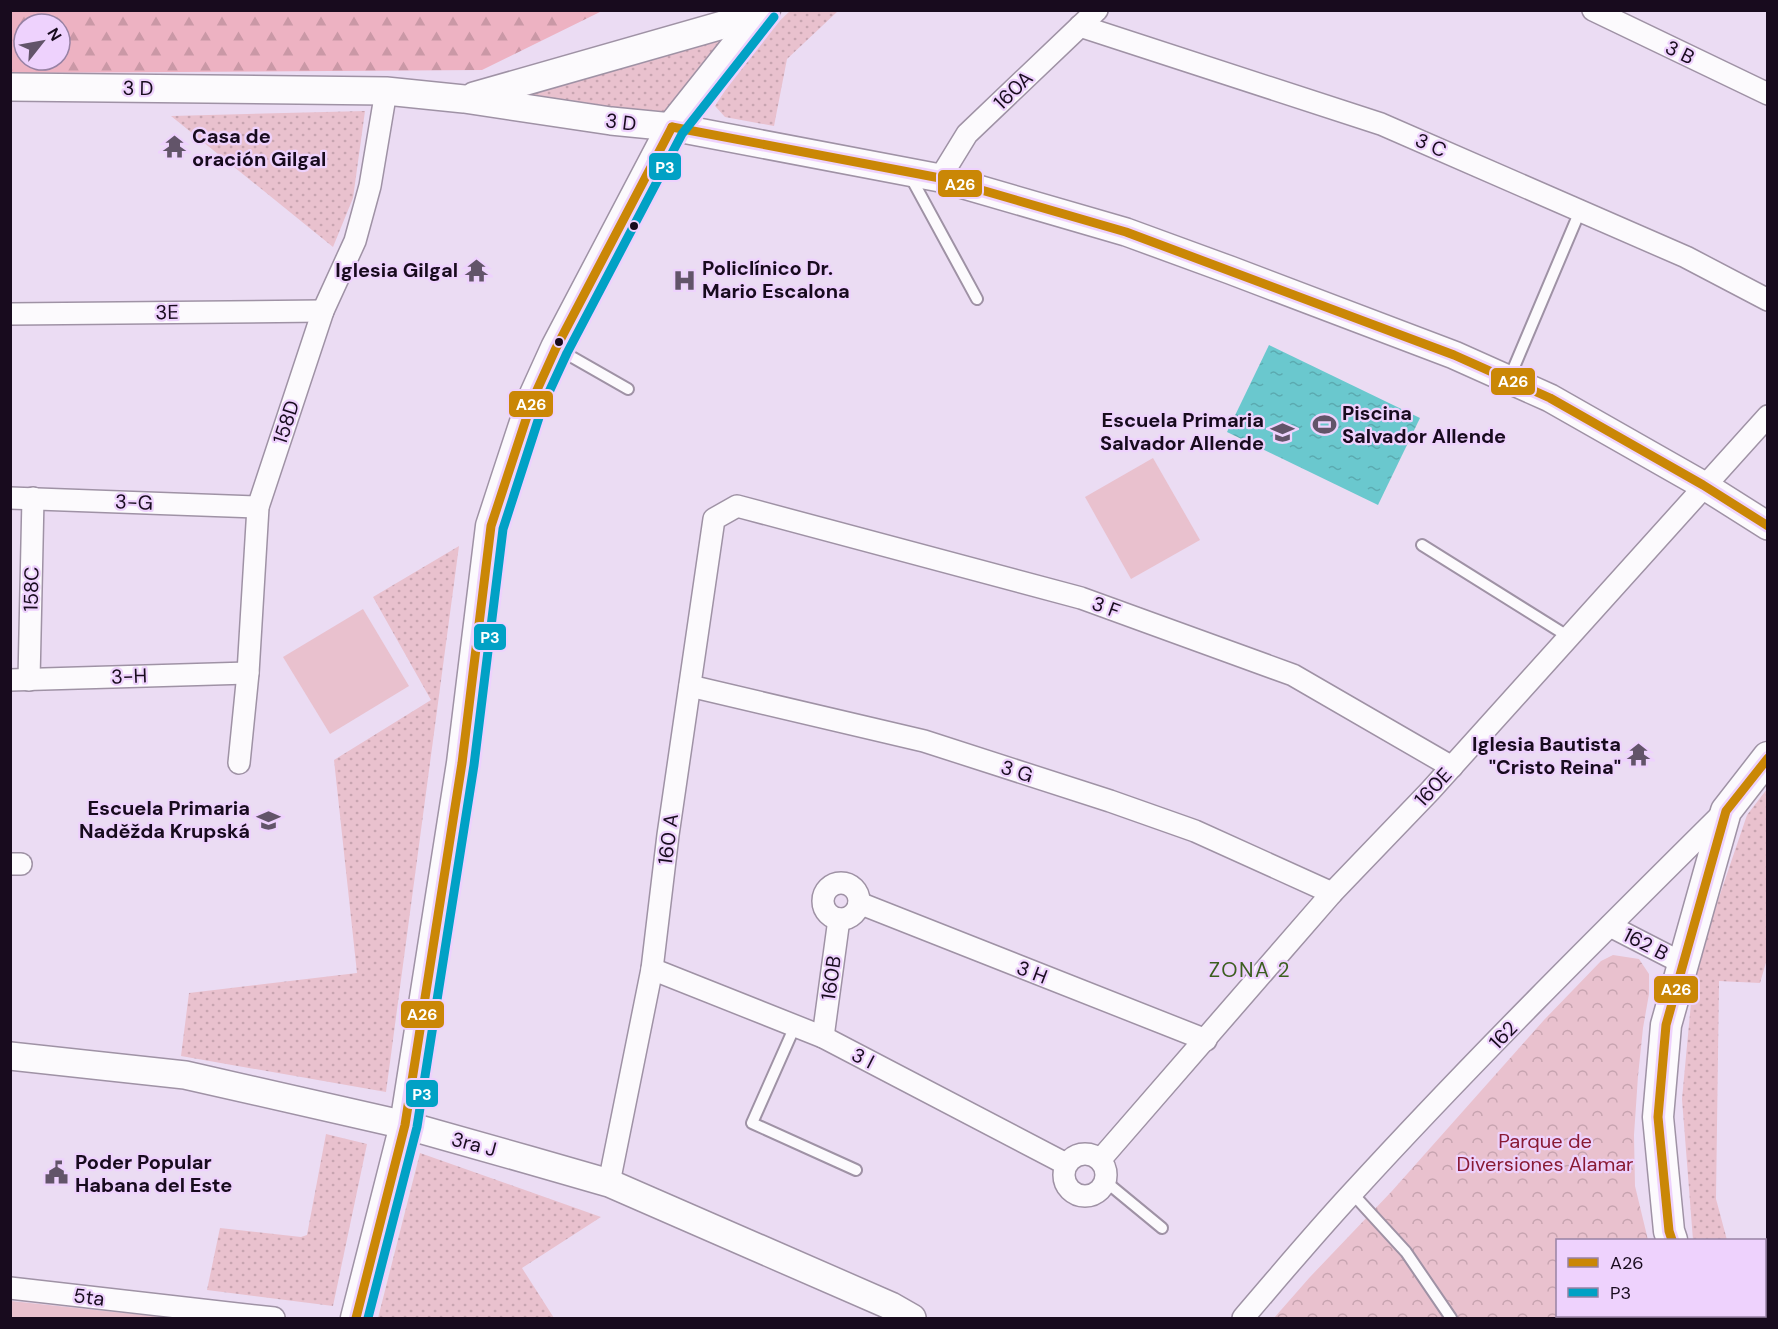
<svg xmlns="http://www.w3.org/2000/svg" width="1778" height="1329" font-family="'DM Sans',sans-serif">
<defs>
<pattern id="grass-dots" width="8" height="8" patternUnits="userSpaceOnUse" patternTransform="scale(1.5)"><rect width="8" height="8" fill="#e9c1ce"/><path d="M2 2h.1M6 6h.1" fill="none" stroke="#c7a4b0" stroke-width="1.8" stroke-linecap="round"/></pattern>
<pattern id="forest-firs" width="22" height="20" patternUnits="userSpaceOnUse" patternTransform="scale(1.5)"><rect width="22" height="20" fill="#edb2c2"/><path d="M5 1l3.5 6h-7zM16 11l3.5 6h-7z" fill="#ca98a6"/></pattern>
<pattern id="park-crowns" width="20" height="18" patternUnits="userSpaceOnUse" patternTransform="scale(1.5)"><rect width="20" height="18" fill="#e9c1ce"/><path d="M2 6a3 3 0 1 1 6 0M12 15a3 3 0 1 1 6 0" fill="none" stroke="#c7a4b0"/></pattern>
<pattern id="water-ripples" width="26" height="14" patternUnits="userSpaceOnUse" patternTransform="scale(1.5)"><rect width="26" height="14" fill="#6ac8ce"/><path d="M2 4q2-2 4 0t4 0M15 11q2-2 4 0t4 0" fill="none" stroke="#5baab0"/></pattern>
</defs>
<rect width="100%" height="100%" fill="#ebdcf3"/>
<g fill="url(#grass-dots)">
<path d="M 791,10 L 838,11 L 787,59 L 774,126 L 725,117 L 715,106 C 737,72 761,37 791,10 Z"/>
<path d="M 730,34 L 664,120 L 511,96 Z"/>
<path d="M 365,111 L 353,198 L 333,247 L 171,116 Z"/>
<path d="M 459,546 L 386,1092 L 181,1056 L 189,993 L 357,973 L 334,760 L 431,700 L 373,597 Z"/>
<path d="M 1767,789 L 1767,959 L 1760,983 L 1719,981 L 1716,1199 L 1727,1240 L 1693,1240 L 1682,1099 L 1694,971 L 1747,815 Z"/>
<path d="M 326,1134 L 367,1144 L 333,1306 L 207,1290 L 220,1228 L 301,1237 L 307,1235 Z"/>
<path d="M 420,1153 L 601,1217 L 522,1268 L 554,1318 L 378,1318 Z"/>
</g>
<path fill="url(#forest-firs)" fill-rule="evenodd" d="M 10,11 L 11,10 L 602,11 L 482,70 L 11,73 ZM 24,24 L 60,24 L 60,60 L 24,60 Z"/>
<path fill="url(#park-crowns)" d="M 1613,955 L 1639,959 L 1649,974 L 1649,994 L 1643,1028 L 1638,1076 L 1634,1135 L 1635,1186 L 1648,1240 L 1558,1240 L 1558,1316 L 1670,1316 L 1671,1318 L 1274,1318 L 1310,1277 L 1392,1191 L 1544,1020 L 1601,961 Z"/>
<g fill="#e9c1ce">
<path d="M 1153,458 L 1200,540 L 1131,579 L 1085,497 Z"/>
<path d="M 363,609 L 409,686 L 330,734 L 283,657 Z"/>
<path d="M 11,1301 L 171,1318 L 11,1318 Z"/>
</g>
<path fill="url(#water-ripples)" d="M 1269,345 L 1420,418 L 1378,505 L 1227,432 Z"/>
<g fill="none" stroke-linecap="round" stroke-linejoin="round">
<defs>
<g id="service">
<path d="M 909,174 L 977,299"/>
<path d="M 558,349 L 628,389"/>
<path d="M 1509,379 L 1580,211"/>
<path d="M 1422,545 L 1569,637"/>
<path d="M 795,1026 L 752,1123 L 856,1170"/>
<path d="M 1105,1181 L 1162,1228"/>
<path d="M 1352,1193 L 1406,1252 L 1451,1318"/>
</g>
<g id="minor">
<path d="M 1593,10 L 1768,94"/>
<path d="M 1080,26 L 1381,124 L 1686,257 L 1768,300"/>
<path d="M 940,178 L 967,134 L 1097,10"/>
<path d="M 10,314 L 323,311"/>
<path d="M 10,498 L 258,507"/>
<path d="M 10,680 L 248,673"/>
<path d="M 29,680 L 33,498"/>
<path d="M 690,686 L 924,741 L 1110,801 L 1195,831 L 1332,893"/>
<path d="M 239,763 L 248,673 L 258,507 L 323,311 L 355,241 L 370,186 L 386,91"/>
<path d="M 10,864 L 21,864"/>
<circle cx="841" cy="901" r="18"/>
<path d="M 859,903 L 1206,1040"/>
<path d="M 1610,926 L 1682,963"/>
<path d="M 652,969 L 823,1037 L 1066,1164"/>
<path d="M 823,1037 L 839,919"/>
<circle cx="1085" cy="1175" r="21"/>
<path d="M 1100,1160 L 1332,893 L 1430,791 L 1768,416"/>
<path d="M 609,1183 L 652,969 L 668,835 L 714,519 L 737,506 L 1081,598 L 1293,675 L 1452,767"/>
<path d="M 10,1288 L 274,1318"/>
<path d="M 1243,1318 C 1279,1276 1315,1233 1353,1192 C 1472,1062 1598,937 1723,813"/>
</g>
<g id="tertiary">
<path d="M 10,87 L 386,91 L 464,99 L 611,121 L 672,127 L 940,178 L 1126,232 L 1230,270 L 1454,355 L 1550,398 L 1703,485 L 1768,526"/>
<path d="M 474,96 L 761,14"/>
<path d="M 10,1056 L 185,1075 L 405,1125 L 529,1160 L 609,1183 L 891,1306 L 912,1318"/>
</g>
<g id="secondary">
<path d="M 1672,1240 L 1669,1231 L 1658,1117 L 1666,1025 L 1726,811 L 1768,757"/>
<path d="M 1693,1316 L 1694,1318"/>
<path d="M 356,1318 L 405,1125 L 462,763 L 491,526 L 505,483 L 532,401 L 556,348 L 672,127 L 765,10"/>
</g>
</defs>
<use href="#service" stroke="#9f92a5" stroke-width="14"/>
<use href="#minor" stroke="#9f92a5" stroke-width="24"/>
<use href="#tertiary" stroke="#9f92a5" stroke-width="30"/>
<use href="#secondary" stroke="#9f92a5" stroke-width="33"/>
<use href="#service" stroke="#fcfafd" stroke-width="10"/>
<use href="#minor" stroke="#fcfafd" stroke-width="21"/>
<use href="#tertiary" stroke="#fcfafd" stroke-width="27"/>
<use href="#secondary" stroke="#fcfafd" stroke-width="30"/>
<defs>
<g id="bus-1">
<path d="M 672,127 L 940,178 L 1126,232 L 1454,355 L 1550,398 L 1703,485 L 1768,526"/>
<path d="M 1672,1240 L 1669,1231 L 1658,1117 L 1666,1025 L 1726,811 L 1768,758"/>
<path d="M 356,1318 L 405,1125 L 462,763 L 491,526 L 532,401 L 556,348 L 672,127"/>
</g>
<path id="bus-2" d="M 368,1318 L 417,1127 L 474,765 L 503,529 L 543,405 L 567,353 L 682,134 L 774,17"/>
</defs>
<use href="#bus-1" stroke="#eed2fd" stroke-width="14"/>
<use href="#bus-2" stroke="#eed2fd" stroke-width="14"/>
<use href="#bus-1" stroke="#ca8706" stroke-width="9"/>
<use href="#bus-2" stroke="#01a1c5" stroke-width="9"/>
</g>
<defs>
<symbol id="temple-bare" viewBox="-9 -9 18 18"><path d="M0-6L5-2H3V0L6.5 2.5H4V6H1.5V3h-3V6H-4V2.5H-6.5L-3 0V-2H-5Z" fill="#625469" stroke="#eed2fd" stroke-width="2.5" paint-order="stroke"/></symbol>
<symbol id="hospital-bare" viewBox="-9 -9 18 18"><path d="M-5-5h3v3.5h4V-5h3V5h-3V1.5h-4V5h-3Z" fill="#625469" stroke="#eed2fd" stroke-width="2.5" paint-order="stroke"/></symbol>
<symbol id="stadium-bare" viewBox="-9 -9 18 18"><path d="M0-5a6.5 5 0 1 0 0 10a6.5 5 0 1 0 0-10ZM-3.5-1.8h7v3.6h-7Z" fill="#625469" stroke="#eed2fd" stroke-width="2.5" paint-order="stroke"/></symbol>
<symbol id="school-bare" viewBox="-9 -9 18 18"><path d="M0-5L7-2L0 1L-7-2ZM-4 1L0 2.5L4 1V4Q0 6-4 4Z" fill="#625469" stroke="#eed2fd" stroke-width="2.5" paint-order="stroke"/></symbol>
<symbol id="civic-bare" viewBox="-9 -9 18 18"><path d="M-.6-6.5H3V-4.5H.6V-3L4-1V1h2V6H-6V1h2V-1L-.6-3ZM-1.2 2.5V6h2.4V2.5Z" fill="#625469" stroke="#eed2fd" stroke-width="2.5" paint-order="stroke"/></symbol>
</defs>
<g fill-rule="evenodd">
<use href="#temple-bare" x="158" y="130" width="33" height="33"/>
<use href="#temple-bare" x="460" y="254" width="33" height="33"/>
<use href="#hospital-bare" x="668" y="264" width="33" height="33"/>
<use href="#stadium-bare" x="1308" y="408" width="33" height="33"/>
<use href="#school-bare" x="1266" y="416" width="33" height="33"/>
<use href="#temple-bare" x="1622" y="738" width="33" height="33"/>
<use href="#school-bare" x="252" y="804" width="33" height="33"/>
<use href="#civic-bare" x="40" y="1156" width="33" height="33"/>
</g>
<g fill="#180b1e" stroke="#eed2fd" stroke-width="2">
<circle cx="634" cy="226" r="5"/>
<circle cx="559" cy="342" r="5"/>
</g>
<g text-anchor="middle" stroke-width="4.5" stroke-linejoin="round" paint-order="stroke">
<g font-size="20" fill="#180b1e" stroke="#eed2fd">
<text transform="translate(1680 52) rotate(26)" y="7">3 B</text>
<text transform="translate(138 88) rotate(1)" y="7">3 D</text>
<text transform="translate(1013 90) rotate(-44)" y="7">160A</text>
<text transform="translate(621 122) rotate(7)" y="7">3 D</text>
<text transform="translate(1431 145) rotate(24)" y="7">3 C</text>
<text transform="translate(167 312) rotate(-1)" y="7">3E</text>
<text transform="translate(286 422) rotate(-72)" y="7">158D</text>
<text transform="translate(134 502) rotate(2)" y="7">3-G</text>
<text transform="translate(31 589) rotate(-89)" y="7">158C</text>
<text transform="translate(1106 607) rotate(20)" y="7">3 F</text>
<text transform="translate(129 676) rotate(-2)" y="7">3-H</text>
<text transform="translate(1017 771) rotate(18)" y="7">3 G</text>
<text transform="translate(1433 787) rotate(-47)" y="7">160E</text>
<text transform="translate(668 839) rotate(-83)" y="7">160 A</text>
<text transform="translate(1646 944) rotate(27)" y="7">162 B</text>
<text transform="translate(1032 972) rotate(21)" y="7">3 H</text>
<text transform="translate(831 978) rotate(-82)" y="7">160B</text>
<text transform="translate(1503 1035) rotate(-46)" y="7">162</text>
<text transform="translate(863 1058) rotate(27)" y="7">3 I</text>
<text transform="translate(474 1144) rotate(15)" y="7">3ra J</text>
<text transform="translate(89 1297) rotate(7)" y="7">5ta</text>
</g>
<g font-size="20" font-weight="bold" fill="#180b1e" stroke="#eed2fd" text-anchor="start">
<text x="192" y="143">Casa de<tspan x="192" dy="23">oración Gilgal</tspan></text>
<text x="702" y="275">Policlínico Dr.<tspan x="702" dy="23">Mario Escalona</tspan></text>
<text x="458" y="277" text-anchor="end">Iglesia Gilgal</text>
<text x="1342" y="420">Piscina<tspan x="1342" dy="23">Salvador Allende</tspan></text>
<text x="1264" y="427" text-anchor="end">Escuela Primaria<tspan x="1264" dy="23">Salvador Allende</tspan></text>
<text x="1621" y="751" text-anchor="end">Iglesia Bautista<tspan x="1621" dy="23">"Cristo Reina"</tspan></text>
<text x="250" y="815" text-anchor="end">Escuela Primaria<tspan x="250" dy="23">Naděžda Krupská</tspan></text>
<text x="75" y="1169">Poder Popular<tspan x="75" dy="23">Habana del Este</tspan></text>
</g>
<g font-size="20" fill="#891a34" stroke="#eed2fd">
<text x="1545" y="1148">Parque de<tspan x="1545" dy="23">Diversiones Alamar</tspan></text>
</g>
<g font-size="21" letter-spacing="1.5" fill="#3c5f20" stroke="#eed2fd">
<text x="1250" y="977">ZONA 2</text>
</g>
</g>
<g stroke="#eed2fd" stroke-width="2">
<rect x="648" y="152" width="34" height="29" rx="6" fill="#01a1c5"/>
<rect x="937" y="169" width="46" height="29" rx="6" fill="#ca8706"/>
<rect x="1490" y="367" width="46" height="29" rx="6" fill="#ca8706"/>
<rect x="508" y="390" width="46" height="28" rx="6" fill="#ca8706"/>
<rect x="473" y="623" width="34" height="28" rx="6" fill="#01a1c5"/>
<rect x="1653" y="975" width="46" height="29" rx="6" fill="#ca8706"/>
<rect x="400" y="1000" width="45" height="29" rx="6" fill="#ca8706"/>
<rect x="405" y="1079" width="34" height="29" rx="6" fill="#01a1c5"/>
</g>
<g font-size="16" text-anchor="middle" font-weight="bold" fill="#fff">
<text x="665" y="173">P3</text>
<text x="960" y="190">A26</text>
<text x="1513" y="387">A26</text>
<text x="531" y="410">A26</text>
<text x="490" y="643">P3</text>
<text x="1676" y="995">A26</text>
<text x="422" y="1020">A26</text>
<text x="422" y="1100">P3</text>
</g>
<rect width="1778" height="1329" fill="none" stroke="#180b1e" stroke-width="24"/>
<rect x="1556" y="1239" width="210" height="78" fill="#eed2fd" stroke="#9882a4" stroke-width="1.5"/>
<rect x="1568" y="1258" width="30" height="9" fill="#ca8706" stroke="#9882a4" stroke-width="1.5"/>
<text x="1610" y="1269" font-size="18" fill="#180b1e">A26</text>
<rect x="1568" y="1288" width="30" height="9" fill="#01a1c5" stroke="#9882a4" stroke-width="1.5"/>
<text x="1610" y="1299" font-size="18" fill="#180b1e">P3</text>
<g transform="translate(42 42) rotate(59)"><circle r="28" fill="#eed2fd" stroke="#9882a4" stroke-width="1.5"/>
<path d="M0-4.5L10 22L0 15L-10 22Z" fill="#625469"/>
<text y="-9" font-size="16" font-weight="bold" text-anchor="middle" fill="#180b1e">N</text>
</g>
</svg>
